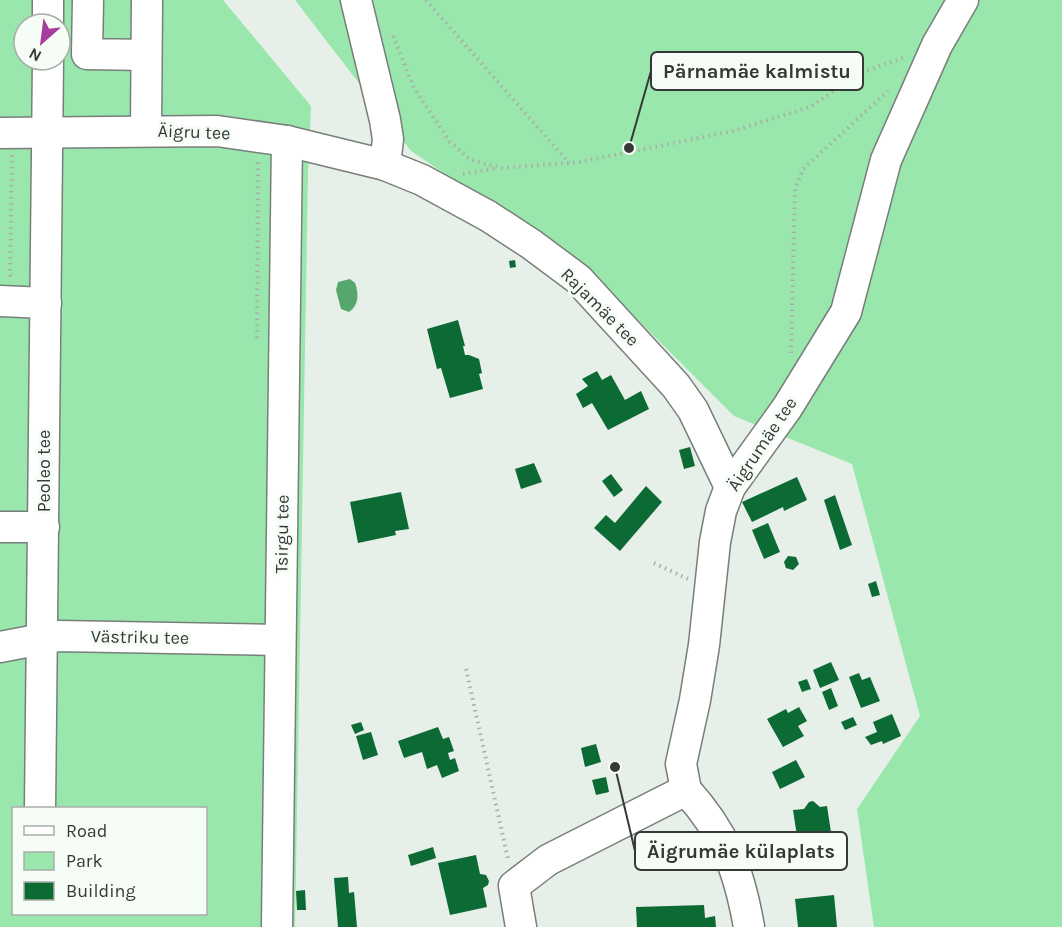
<svg xmlns="http://www.w3.org/2000/svg" width="1062" height="927" font-family="Karla,sans-serif">
<rect width="100%" height="100%" fill="#e7efe9"/>
<g fill="#99e7ac" fill-rule="evenodd">
<path d="M 0,0 L 223,0 L 311,106 L 308,174 L 295,927 L 0,927 ZM 24,24 L 60,24 L 60,60 L 24,60 ZM 14,808 L 206,808 L 206,914 L 14,914 Z"/>
<path d="M 295,0 L 1062,0 L 1062,927 L 874,927 L 857,809 L 920,716 L 852,464 L 734,416 L 591,273 L 411,151 Z"/>
</g>
<path fill="#56a76d" d="M 350,279 L 355,283 C 359,294 359,305 349,312 L 341,309 L 336,290 L 338,282 Z"/>
<g fill="#0c6a34">
<path d="M 515,260 L 516,267 L 510,268 L 509,261 Z"/>
<path d="M 458,320 L 465,346 L 463,346 L 465,355 L 469,355 L 479,359 L 482,373 L 479,374 L 483,389 L 450,398 L 441,368 L 437,369 L 427,329 Z"/>
<path d="M 597,371 L 602,380 L 611,375 L 625,400 L 641,391 L 649,409 L 608,430 L 592,403 L 583,408 L 576,394 L 588,386 L 582,379 Z"/>
<path d="M 690,447 L 695,466 L 684,469 L 679,450 Z"/>
<path d="M 534,463 L 542,482 L 521,489 L 515,469 Z"/>
<path d="M 611,474 L 623,490 L 614,497 L 602,481 Z"/>
<path d="M 797,477 L 807,500 L 784,511 L 783,507 L 752,522 L 742,502 Z"/>
<path d="M 646,486 L 662,502 L 620,551 L 594,528 L 606,515 L 615,523 Z"/>
<path d="M 401,492 L 409,529 L 395,531 L 396,535 L 358,543 L 350,502 Z"/>
<path d="M 835,495 L 852,545 L 840,550 L 824,500 Z"/>
<path d="M 768,523 L 780,552 L 764,559 L 752,530 Z"/>
<path d="M 788,556 L 796,557 L 799,564 L 793,570 L 786,568 L 784,562 Z"/>
<path d="M 876,581 L 880,595 L 872,597 L 868,584 Z"/>
<path d="M 831,662 L 839,680 L 820,688 L 813,670 Z"/>
<path d="M 859,673 L 862,680 L 870,677 L 880,701 L 861,708 L 849,677 Z"/>
<path d="M 807,679 L 811,689 L 802,692 L 798,682 Z"/>
<path d="M 831,688 L 838,706 L 829,710 L 822,692 Z"/>
<path d="M 799,707 L 807,721 L 798,726 L 804,736 L 783,747 L 767,719 L 786,709 L 788,713 Z"/>
<path d="M 892,714 L 901,736 L 883,744 L 882,741 L 871,745 L 865,737 L 877,732 L 873,722 Z"/>
<path d="M 853,717 L 857,725 L 845,730 L 841,722 Z"/>
<path d="M 361,722 L 364,730 L 355,734 L 351,725 Z"/>
<path d="M 438,727 L 443,739 L 449,737 L 454,751 L 448,753 L 450,760 L 455,758 L 459,771 L 442,778 L 437,765 L 427,769 L 422,752 L 404,758 L 398,741 Z"/>
<path d="M 371,732 L 378,755 L 363,760 L 356,736 Z"/>
<path d="M 596,744 L 601,762 L 585,767 L 581,748 Z"/>
<path d="M 796,760 L 805,777 L 780,789 L 772,772 Z"/>
<path d="M 606,777 L 609,792 L 596,795 L 592,780 Z"/>
<path d="M 813,801 L 820,807 L 827,806 L 834,852 L 800,856 L 793,810 L 804,809 L 809,802 Z"/>
<path d="M 433,847 L 436,858 L 411,866 L 408,855 Z"/>
<path d="M 476,855 L 480,874 L 486,875 L 489,881 L 488,885 L 483,888 L 487,907 L 450,915 L 438,863 Z"/>
<path d="M 348,877 L 349,893 L 354,892 L 357,927 L 338,927 L 334,878 Z"/>
<path d="M 305,890 L 306,910 L 297,910 L 296,891 Z"/>
<path d="M 834,895 L 837,927 L 798,927 L 795,899 Z"/>
<path d="M 704,905 L 705,918 L 715,916 L 716,927 L 637,927 L 636,907 Z"/>
</g>
<g fill="none" stroke-linecap="round" stroke-linejoin="round">
<defs>
<g id="minor">
<path d="M 48,0 L 48,24"/>
<path d="M 88,0 L 87,54 L 146,55"/>
<path d="M 356,0 L 385,120 L 388,139 L 385,165"/>
<path d="M 146,131 L 147,0"/>
<path d="M 0,133 L 217,131 L 287,141 L 385,165 L 422,180 L 488,216 L 531,244 L 578,279 L 676,386 L 693,410 L 730,487"/>
<path d="M 0,301 L 46,303"/>
<path d="M 0,527 L 44,527"/>
<path d="M 0,647 L 58,636 L 280,640"/>
<path d="M 686,790 L 681,764 L 695,700 L 704,645 L 715,542 L 721,511 L 730,487 L 787,408 L 846,312 L 886,160 L 937,45 L 963,0"/>
<path d="M 686,790 C 725,833 739,870 749,927"/>
<path d="M 40,808 L 48,60"/>
<path d="M 277,927 L 287,141"/>
<path d="M 521,927 L 514,886 L 548,860 L 686,790"/>
</g>
</defs>
<use href="#minor" stroke="#787f7a" stroke-width="33"/>
<g stroke="#a8aeaa" stroke-width="4" stroke-dasharray="1.5 4.5" stroke-linecap="butt">
<path d="M 426,0 L 569,163"/>
<path d="M 393,36 L 414,88 L 450,142 L 471,160 L 501,168 L 580,162 L 733,131 L 810,107 L 858,74 L 905,57"/>
<path d="M 12,155 L 10,275 L 12,276"/>
<path d="M 463,174 L 497,168"/>
<path d="M 257,338 L 258,160"/>
<path d="M 791,353 L 795,189 L 803,169 L 888,91"/>
<path d="M 654,563 L 688,579"/>
<path d="M 466,669 L 508,859"/>
</g>
<use href="#minor" stroke="#fff" stroke-width="30"/>
</g>
<g text-anchor="middle" stroke-width="6" stroke-linejoin="round" paint-order="stroke">
<g font-size="18" fill="#353836" stroke="#f5fdf6">
<text transform="translate(194 132) rotate(2)" y="6">Äigru tee</text>
<text transform="translate(600 307) rotate(45)" y="6">Rajamäe tee</text>
<text transform="translate(762 444) rotate(-56)" y="6">Äigrumäe tee</text>
<text transform="translate(44 471) rotate(-90)" y="6">Peoleo tee</text>
<text transform="translate(282 534) rotate(-89)" y="6">Tsirgu tee</text>
<text transform="translate(140 637) rotate(1)" y="6">Västriku tee</text>
</g>
</g>
<path fill="none" stroke="#353836" stroke-width="2" d="M629 148L651 71M615 767L635 851"/>
<g fill="#353836" stroke="#f5fdf6" stroke-width="2">
<circle cx="629" cy="148" r="6"/>
<circle cx="615" cy="767" r="6"/>
</g>
<g fill="#f5fdf6" stroke="#353836" stroke-width="2">
<rect x="651" y="52" width="212" height="38" rx="6"/>
<rect x="635" y="832" width="212" height="38" rx="6"/>
</g>
<g font-size="20" text-anchor="middle" font-weight="bold" fill="#353836">
<text x="757" y="78">Pärnamäe kalmistu</text>
<text x="741" y="858">Äigrumäe külaplats</text>
</g>
<rect x="12" y="807" width="195" height="108" fill="#f5fdf6" stroke="#a8aea9" stroke-width="1.5"/>
<rect x="24" y="826" width="30" height="9" fill="#ffffff" stroke="#a8aea9" stroke-width="1.5"/>
<text x="66" y="837" font-size="18" fill="#353836">Road</text>
<rect x="24" y="852" width="30" height="18" fill="#99e7ac" stroke="#a8aea9" stroke-width="1.5"/>
<text x="66" y="867" font-size="18" fill="#353836">Park</text>
<rect x="24" y="882" width="30" height="18" fill="#0c6a34" stroke="#a8aea9" stroke-width="1.5"/>
<text x="66" y="897" font-size="18" fill="#353836">Building</text>
<g transform="translate(42 42) rotate(208)"><circle r="28" fill="#f5fdf6" stroke="#a8aea9" stroke-width="1.5"/>
<path d="M0-4.5L10 22L0 15L-10 22Z" fill="#a63c9d"/>
<text y="-9" font-size="16" font-weight="bold" text-anchor="middle" fill="#353836">N</text>
</g>
</svg>
